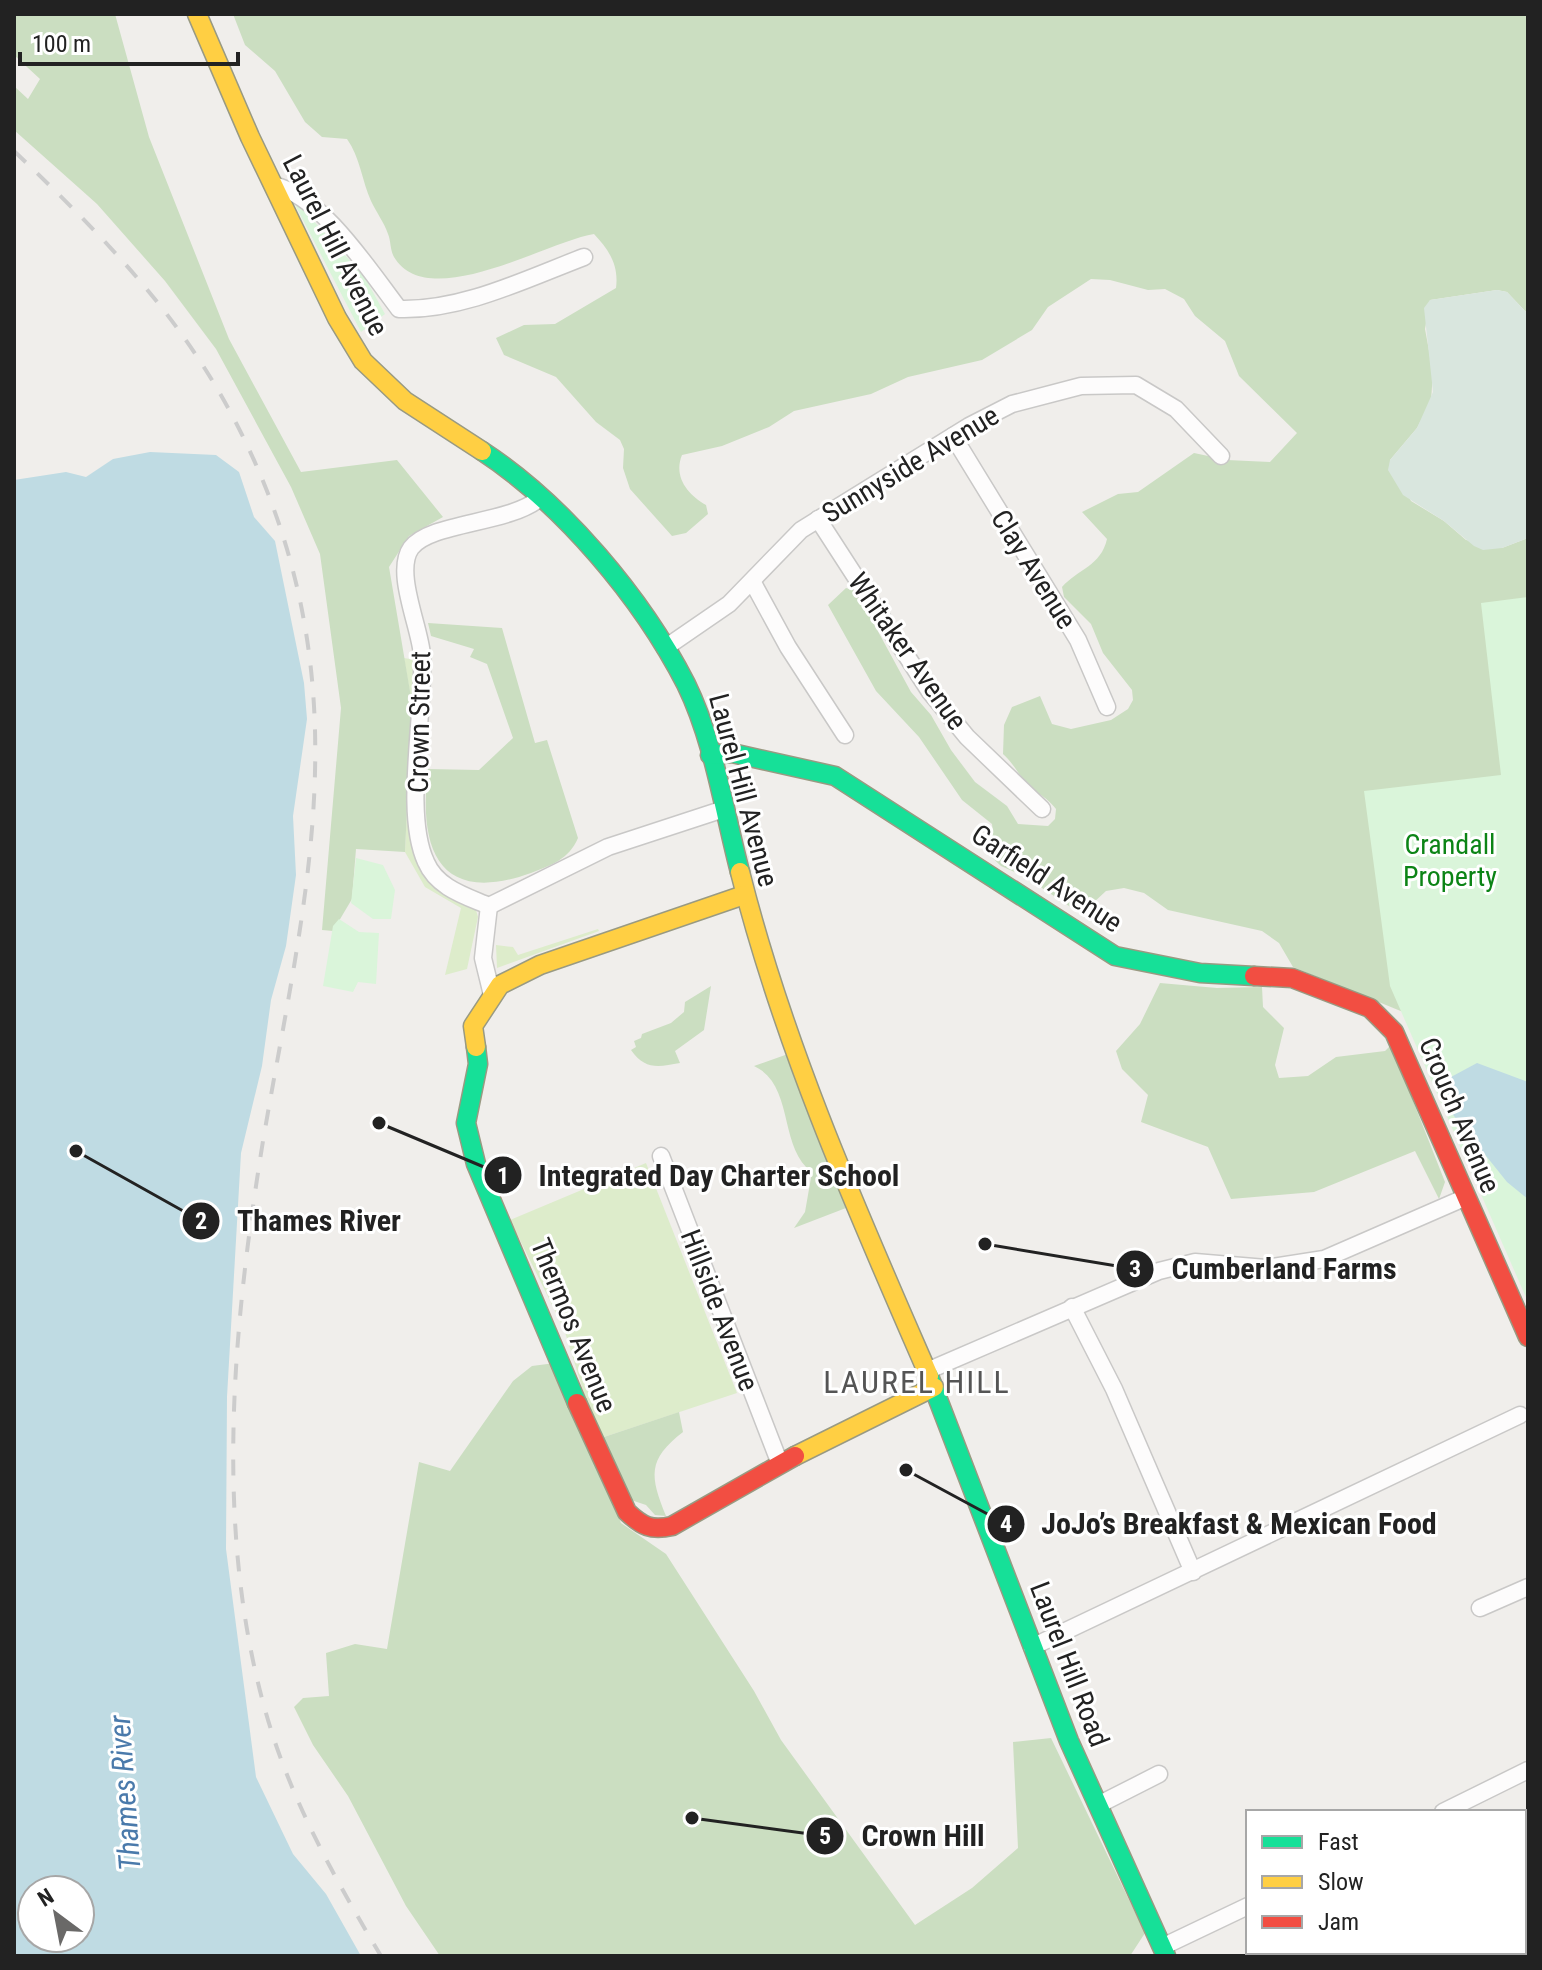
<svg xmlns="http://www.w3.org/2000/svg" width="1542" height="1970" font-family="'Roboto Condensed',sans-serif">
<rect width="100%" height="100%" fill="#f0eeeb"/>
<g fill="#ddeccb">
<path d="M 404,658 L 415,660 L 414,843 L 461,902 L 476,910 L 478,917 L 467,969 L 445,975 L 461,908 L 425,887 L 405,852 L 412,704 Z"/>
<path d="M 598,929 L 599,931 L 497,968 L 496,945 L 513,947 L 518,955 Z"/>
<path d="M 646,1163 L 737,1393 L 601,1438 L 590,1413 L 564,1329 L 510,1220 Z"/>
</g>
<g fill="#cbdec1">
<path d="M 14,14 L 115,14 L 149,137 L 229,339 L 301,472 L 397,460 L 443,517 L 409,536 L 389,567 L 412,703 L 405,852 L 356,849 L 352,899 L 333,931 L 322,930 L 341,708 L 320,554 L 291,487 L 216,349 L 165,281 L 97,204 L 14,130 L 14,86 L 28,99 L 40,79 L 14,55 Z"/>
<path d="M 233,14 L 1528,14 L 1528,314 L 1507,292 L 1497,290 L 1430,300 L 1425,329 L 1433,372 L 1431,401 L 1417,428 L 1390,460 L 1411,501 L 1444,521 L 1466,540 L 1502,548 L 1528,538 L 1528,1078 L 1430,1023 L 1293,967 L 1279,943 L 1262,931 L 1168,910 L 1144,893 L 1124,888 L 1106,891 L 1092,904 L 1075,910 L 1024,876 L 1001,866 L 985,851 L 993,833 L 992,824 L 962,800 L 919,737 L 876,691 L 828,605 L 846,588 L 856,591 L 911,692 L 931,715 L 951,750 L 975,782 L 1007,806 L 1018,824 L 1048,826 L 1055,819 L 1056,809 C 1044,794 1036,794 1027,784 C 1018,774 1014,764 1003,754 L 1004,725 L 1012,707 L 1040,696 L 1052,724 L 1071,729 L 1111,720 L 1128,709 L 1133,700 L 1132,690 L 1103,653 L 1091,624 L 1064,597 L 1062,587 C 1078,569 1101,566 1107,539 L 1082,512 L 1118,494 L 1138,492 L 1194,453 L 1227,460 L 1270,462 L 1297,433 L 1239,376 L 1225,341 L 1195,316 L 1184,299 L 1165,289 L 1148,290 L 1110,280 L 1091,279 L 1048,307 L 1032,330 L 982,360 L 908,377 L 871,394 L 794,411 L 769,427 L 722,446 L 682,455 C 673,477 688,495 706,505 L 708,514 L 686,533 L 672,536 L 630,489 L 623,468 L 624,449 L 620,440 L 596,422 L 556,377 L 504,355 L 496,338 L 524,325 L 555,324 L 616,288 C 619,265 609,250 594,234 C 548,241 428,314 394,257 C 390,250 391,241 388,234 C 384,222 376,212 371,201 C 362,181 360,157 347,139 L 322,137 L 305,122 L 275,71 L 245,45 Z"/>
<path d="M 428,623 L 502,628 L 535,743 L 547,740 L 578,838 C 569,859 552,865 531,873 C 439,906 418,850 428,769 L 479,770 L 513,738 L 487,664 L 470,657 L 474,649 L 431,636 Z"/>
<path d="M 1160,983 L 1217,988 L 1262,987 L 1263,1007 L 1284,1028 L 1275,1065 L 1279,1078 L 1308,1076 L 1336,1057 L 1385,1051 L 1391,1045 L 1445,1182 L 1439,1199 L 1415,1151 L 1314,1192 L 1231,1199 L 1208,1147 L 1141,1122 L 1148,1095 L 1122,1069 L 1116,1051 L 1140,1024 Z"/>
<path d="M 711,986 L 704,1030 L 675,1051 L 680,1063 C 658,1067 645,1070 631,1050 L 636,1047 L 634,1041 L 641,1038 L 642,1034 L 671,1023 L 684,1012 L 685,1002 Z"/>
<path d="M 788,1054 L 846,1208 L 794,1228 L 805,1212 L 812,1172 C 778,1148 795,1085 754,1066 Z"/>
<path d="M 555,1363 L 621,1523 L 666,1554 L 754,1691 L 781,1740 L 915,1925 L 972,1888 L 1018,1848 L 1013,1742 L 1051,1738 L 1145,1933 L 1130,1956 L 440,1956 L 406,1906 L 348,1796 L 313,1745 L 294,1707 L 303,1698 L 329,1696 L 326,1653 L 355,1644 L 387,1649 L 419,1462 L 450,1471 L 513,1381 L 532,1366 Z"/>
<path d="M 679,1412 L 683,1432 C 647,1460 650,1476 666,1516 L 655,1515 L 646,1505 L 628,1499 L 601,1438 Z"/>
<path d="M 1528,1915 L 1528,1956 L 1327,1956 L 1329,1952 L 1524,1952 L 1524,1924 Z"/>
</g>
<path fill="#d9e6de" d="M 1497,290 L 1507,292 L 1528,314 L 1528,538 L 1502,548 L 1483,550 L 1474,546 L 1444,521 L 1403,495 L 1388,470 L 1390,460 L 1417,428 L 1433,392 L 1424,308 L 1430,300 Z"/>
<g fill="#daf5da">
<path d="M 290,195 L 364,276 L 385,314 L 361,332 Z"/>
<path d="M 1528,597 L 1528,1302 L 1390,986 L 1364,791 L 1501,775 L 1481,603 Z"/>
<path d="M 356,858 L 383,865 L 395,890 L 391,919 L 373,919 L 351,903 Z"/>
<path d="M 339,919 L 359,932 L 379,933 L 376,984 L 358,982 L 353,992 L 323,986 L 333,926 Z"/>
</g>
<g fill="#bfdbe3" fill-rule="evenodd">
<path d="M 150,452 L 216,455 L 239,472 L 254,517 L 275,541 L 304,683 L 307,719 L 293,816 L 296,875 L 286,946 L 271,1000 L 262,1066 L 241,1153 L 227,1397 L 226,1549 L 256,1777 L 293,1854 L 326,1894 L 361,1956 L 14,1956 L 14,480 L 66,472 L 86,477 L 113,459 ZM 32,1890 L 80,1890 L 80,1938 L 32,1938 Z"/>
<path d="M 1477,1063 L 1528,1082 L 1528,1199 L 1507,1182 L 1446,1106 L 1451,1077 Z"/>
</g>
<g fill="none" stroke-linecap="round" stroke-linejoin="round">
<defs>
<g id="street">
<path d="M 273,185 C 321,195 369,270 399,309 C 462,311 526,279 584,257"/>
<path d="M 953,436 L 1078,640 L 1107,707"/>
<path d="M 540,498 C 510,524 430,522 411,548 C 394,572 420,627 422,655 C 425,712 403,813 426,862 C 437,888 466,896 489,906 L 608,847 L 724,809"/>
<path d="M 818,519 L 930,692 L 967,737 L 1042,809"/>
<path d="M 752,581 L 788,647 L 845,735"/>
<path d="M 665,648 L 729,604 L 801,530 L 969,426 L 1012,404 L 1081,386 L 1136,385 L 1176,409 L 1221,456"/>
<path d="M 489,906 L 483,958 L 492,995"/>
<path d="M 661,1156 L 780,1464"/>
<path d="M 1072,1307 L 1114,1389 L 1193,1572"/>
<path d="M 927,1371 L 1159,1271 L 1195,1262 L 1266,1268 L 1324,1259 L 1464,1198"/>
<path d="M 1480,1608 L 1528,1587"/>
<path d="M 1032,1647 L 1520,1415"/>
<path d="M 1098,1805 L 1159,1774"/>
<path d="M 1443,1812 L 1528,1770"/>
<path d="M 1162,1947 L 1248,1906"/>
</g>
<g id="fast">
<path d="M 482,451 C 563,504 642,598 686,684 C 714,741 724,811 740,872"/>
<path d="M 710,755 L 732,753 L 835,776 L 1115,956 L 1200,973 L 1254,976"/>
<path d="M 476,1047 L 478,1064 L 466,1123 L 476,1164 L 577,1403"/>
<path d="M 929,1376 L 1069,1741 L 1166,1956"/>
</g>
<g id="slow">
<path d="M 197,14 L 250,137 L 337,318 L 363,361 L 405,401 L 482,451"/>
<path d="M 740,872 C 784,1047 857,1211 929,1376"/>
<path d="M 476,1047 L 473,1026 L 500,985 L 540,965 L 744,895"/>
<path d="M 795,1456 L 934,1387"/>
</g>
<g id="jam">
<path d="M 1254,976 L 1292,978 L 1370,1008 L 1394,1032 L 1528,1337"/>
<path d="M 577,1403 L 627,1512 C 642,1526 651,1531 672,1526 L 795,1456"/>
</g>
</defs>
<use href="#street" stroke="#c9c8c7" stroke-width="19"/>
<use href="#fast" stroke="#999a82" stroke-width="21"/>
<use href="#slow" stroke="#999a82" stroke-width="21"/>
<use href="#jam" stroke="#999a82" stroke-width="21"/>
<use href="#street" stroke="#fdfcfc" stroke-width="16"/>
<use href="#fast" stroke="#16e098" stroke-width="18"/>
<use href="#slow" stroke="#ffcf43" stroke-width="18"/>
<use href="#jam" stroke="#f24e42" stroke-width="18"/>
<path stroke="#ccc" stroke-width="4" stroke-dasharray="16 16" stroke-linecap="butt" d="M 14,151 C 125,257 209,345 267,491 C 356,718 302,912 263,1141 C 231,1338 211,1556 277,1748 C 303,1822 341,1889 381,1956"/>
</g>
<g text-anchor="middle" stroke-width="6" stroke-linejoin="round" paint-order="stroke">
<g font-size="28" fill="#222" stroke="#fff">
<text transform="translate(336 245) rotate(63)" y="10">Laurel Hill Avenue</text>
<text transform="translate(910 464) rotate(-31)" y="10">Sunnyside Avenue</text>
<text transform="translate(1034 569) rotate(58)" y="10">Clay Avenue</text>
<text transform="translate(908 651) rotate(55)" y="10">Whitaker Avenue</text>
<text transform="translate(419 722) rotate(-89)" y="10">Crown Street</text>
<text transform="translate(744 790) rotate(75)" y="10">Laurel Hill Avenue</text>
<text transform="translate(1047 878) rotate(33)" y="10">Garfield Avenue</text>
<text transform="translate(1460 1115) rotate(67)" y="10">Crouch Avenue</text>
<text transform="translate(720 1310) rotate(69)" y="10">Hillside Avenue</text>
<text transform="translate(574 1325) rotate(68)" y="10">Thermos Avenue</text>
<text transform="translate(1070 1664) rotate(69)" y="10">Laurel Hill Road</text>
</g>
<g font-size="28" fill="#0c8416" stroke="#fff">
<text x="1450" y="854">Crandall<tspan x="1450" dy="32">Property</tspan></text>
</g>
<g font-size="30" font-style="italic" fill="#4a7aab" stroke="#fff">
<text transform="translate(125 1793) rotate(-94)" y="10">Thames River</text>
</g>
<g font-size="32" letter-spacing="2" fill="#555" stroke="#fff">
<text x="917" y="1393">LAUREL HILL</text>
</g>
</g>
<path fill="none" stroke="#222" stroke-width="3" d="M379 1123L503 1175M76 1151L201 1221M985 1244L1135 1269M906 1470L1006 1524M692 1818L825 1836"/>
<g fill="#222" stroke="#fff" stroke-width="3">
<circle cx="379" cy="1123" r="8"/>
<circle cx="76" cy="1151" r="8"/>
<circle cx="985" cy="1244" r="8"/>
<circle cx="906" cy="1470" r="8"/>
<circle cx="692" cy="1818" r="8"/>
<circle cx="503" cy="1175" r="20"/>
<circle cx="201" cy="1221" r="20"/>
<circle cx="1135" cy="1269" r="20"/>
<circle cx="1006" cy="1524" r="20"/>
<circle cx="825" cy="1836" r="20"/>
</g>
<g font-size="24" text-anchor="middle" font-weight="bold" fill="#fff">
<text x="503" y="1184">1</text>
<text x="201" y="1229">2</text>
<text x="1135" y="1277">3</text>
<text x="1006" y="1532">4</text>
<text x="825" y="1844">5</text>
</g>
<g font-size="30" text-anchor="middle" font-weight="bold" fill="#222" stroke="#fff" stroke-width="6" stroke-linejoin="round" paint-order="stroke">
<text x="719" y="1186">Integrated Day Charter School</text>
<text x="319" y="1231">Thames River</text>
<text x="1284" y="1279">Cumberland Farms</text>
<text x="1239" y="1534">JoJo’s Breakfast &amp; Mexican Food</text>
<text x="923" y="1846">Crown Hill</text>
</g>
<rect width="1542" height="1970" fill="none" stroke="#222222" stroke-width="32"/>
<rect x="1246" y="1810" width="280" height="144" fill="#ffffff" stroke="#a7a7a7" stroke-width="2"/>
<rect x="1262" y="1836" width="40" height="12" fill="#16e098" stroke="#a7a7a7" stroke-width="2"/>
<text x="1318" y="1850" font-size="24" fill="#222222">Fast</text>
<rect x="1262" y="1876" width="40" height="12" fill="#ffcf43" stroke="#a7a7a7" stroke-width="2"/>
<text x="1318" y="1890" font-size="24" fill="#222222">Slow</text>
<rect x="1262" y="1916" width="40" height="12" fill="#f24e42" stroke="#a7a7a7" stroke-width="2"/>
<text x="1318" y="1930" font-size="24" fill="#222222">Jam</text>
<g transform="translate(56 1914) rotate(328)"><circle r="38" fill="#ffffff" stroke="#a7a7a7" stroke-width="2"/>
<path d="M0-6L14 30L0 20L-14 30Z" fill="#6a6968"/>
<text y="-12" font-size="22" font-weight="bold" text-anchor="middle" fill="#222222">N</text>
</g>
<path d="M20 52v12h218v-12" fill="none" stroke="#222222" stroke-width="4"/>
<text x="32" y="52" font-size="24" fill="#222222" stroke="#ffffff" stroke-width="6" paint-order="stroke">100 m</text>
</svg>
